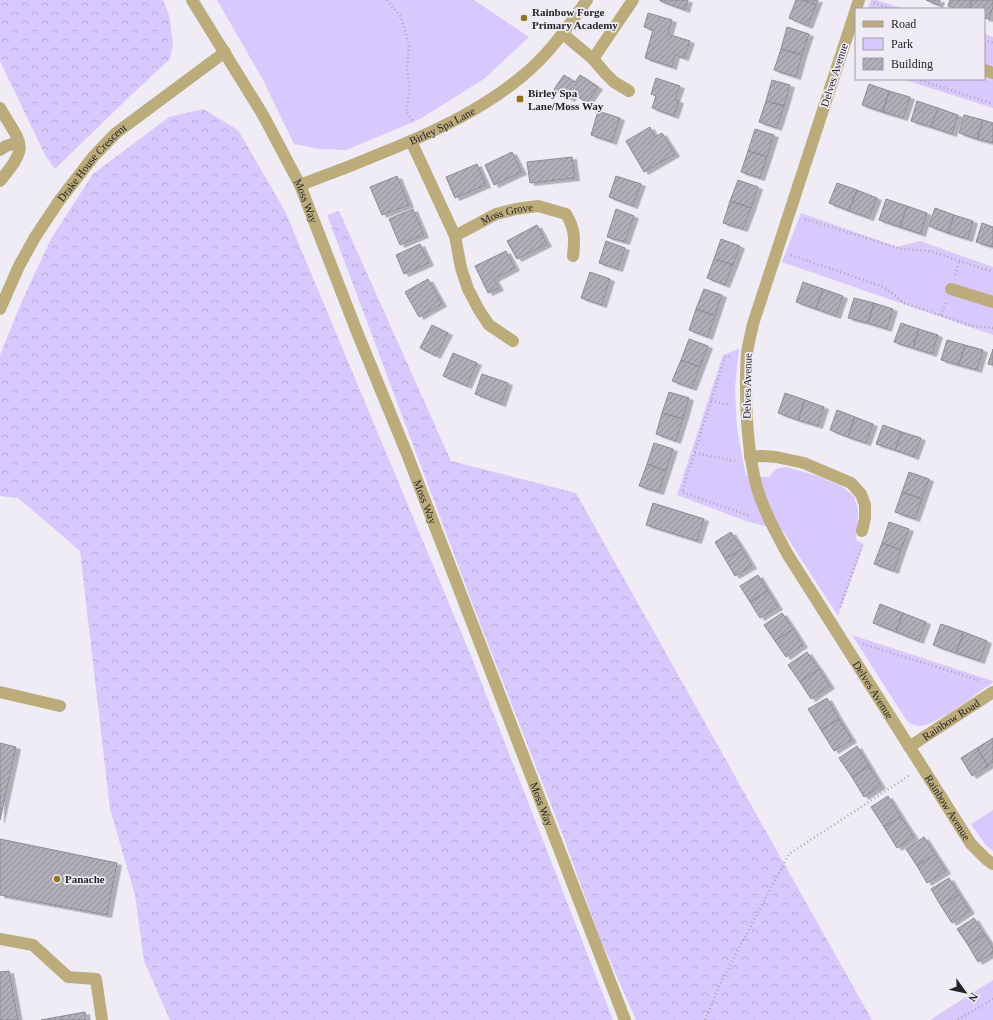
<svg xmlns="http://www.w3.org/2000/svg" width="993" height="1020" font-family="Georgia,serif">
<defs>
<pattern id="forest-crowns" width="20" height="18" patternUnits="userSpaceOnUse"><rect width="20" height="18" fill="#d7c8fd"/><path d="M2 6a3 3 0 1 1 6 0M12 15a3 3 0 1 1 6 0" fill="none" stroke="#b8acd9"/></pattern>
<pattern id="building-hatch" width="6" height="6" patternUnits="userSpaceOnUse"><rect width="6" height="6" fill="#b0aeb7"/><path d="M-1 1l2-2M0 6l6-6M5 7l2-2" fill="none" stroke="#8f8d95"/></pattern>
<filter id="shadow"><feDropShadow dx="4.5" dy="2.5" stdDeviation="0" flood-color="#0004"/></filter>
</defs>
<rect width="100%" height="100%" fill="#efecf6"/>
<g fill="#d7c8fd">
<path d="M 217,0 L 474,0 L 529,37 L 484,79 L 420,119 L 346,150 L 320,149 L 294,144 L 263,80 Z"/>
<path d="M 871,0 L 876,0 L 904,9 L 868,9 Z"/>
<path d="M 984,34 L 993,37 L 993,108 L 902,79 L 984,79 Z"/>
<path d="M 801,213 L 897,247 L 920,241 L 993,267 L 993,335 L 782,262 Z"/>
<path d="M 739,349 L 735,387 L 737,430 L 746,476 L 769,477 L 776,469 L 786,467 L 818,476 L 841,486 L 854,496 L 858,510 L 856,540 L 864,544 L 838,616 L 783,531 L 746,521 L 677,495 L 723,355 Z"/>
<path d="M 852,635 L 993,681 L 993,682 C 981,691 932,728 919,726 C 915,726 910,723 907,721 Z"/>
<path d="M 993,810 L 993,851 L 985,844 L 971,824 Z"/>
<path d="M 993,980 L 993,1020 L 930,1020 Z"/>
</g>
<g fill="url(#forest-crowns)">
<path d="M 0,0 L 163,0 L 169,15 L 173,43 L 170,59 L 129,97 L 55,169 L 46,157 L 0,61 Z"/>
<path d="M 203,109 L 238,130 L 285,211 L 471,656 L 613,1020 L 170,1020 L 144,961 L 135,895 L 110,809 L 80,551 L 18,498 L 0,496 L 0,355 L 22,301 L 51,239 L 93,174 L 169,117 Z"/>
<path d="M 339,211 L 451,461 L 576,493 L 872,1020 L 636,1020 L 600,938 L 562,833 L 476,613 L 327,215 Z"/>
</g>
<g fill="url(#building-hatch)" stroke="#8d8b94" filter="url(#shadow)">
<path d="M 660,0 L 688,0 L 685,10 L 660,1 Z"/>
<path d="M 796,0 L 803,0 L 816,5 L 808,26 L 789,18 Z"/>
<path d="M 803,0 L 818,0 L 816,5 Z"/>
<path d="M 926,0 L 940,0 L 938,5 Z"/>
<path d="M 950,0 L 972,0 L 969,9 L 957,9 L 948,6 Z"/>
<path d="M 972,0 L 993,0 L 993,7 L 989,19 L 984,18 L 984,9 L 969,9 Z"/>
<path d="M 648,13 L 672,20 L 668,34 L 690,41 L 684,58 L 675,55 L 672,67 L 645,58 L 653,30 L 644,27 Z"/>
<path d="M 787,27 L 809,34 L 802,55 L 781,49 Z"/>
<path d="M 781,49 L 802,55 L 796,77 L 774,70 Z"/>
<path d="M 564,75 L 575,82 L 580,75 L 598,87 L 587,103 L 574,94 L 570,99 L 554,89 Z"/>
<path d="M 656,78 L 680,86 L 675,100 L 679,101 L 674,116 L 652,108 L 656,96 L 651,94 Z"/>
<path d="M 772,80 L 790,85 L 784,106 L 766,101 Z"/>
<path d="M 869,84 L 889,91 L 883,112 L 862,105 Z"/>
<path d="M 889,91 L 910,97 L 903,118 L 883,112 Z"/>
<path d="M 766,101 L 784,106 L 777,128 L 759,122 Z"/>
<path d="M 917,101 L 938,108 L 931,127 L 911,121 Z"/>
<path d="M 938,108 L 958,115 L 952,134 L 931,127 Z"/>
<path d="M 598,111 L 620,118 L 612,142 L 591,135 Z"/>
<path d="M 964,115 L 983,120 L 977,139 L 959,133 Z"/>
<path d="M 983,120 L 993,123 L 993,143 L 977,139 Z"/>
<path d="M 650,127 L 655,137 L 662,133 L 675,154 L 644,172 L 626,141 Z"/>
<path d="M 755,129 L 774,135 L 767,157 L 748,151 Z"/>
<path d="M 748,151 L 767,157 L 760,178 L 741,172 Z"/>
<path d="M 512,152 L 522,172 L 494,185 L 485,165 Z"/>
<path d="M 572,157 L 575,178 L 530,183 L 527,162 Z"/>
<path d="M 477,164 L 486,185 L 455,198 L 446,177 Z"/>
<path d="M 397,176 L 409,205 L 382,215 L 370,187 Z"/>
<path d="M 616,176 L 641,184 L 633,206 L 609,197 Z"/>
<path d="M 738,180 L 758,187 L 751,208 L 730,201 Z"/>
<path d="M 837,183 L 857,190 L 849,211 L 829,203 Z"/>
<path d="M 857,190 L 877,198 L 869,218 L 849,211 Z"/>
<path d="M 886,199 L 907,206 L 900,227 L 879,220 Z"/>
<path d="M 730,201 L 751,208 L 743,229 L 723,223 Z"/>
<path d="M 907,206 L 927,213 L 921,234 L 900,227 Z"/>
<path d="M 935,208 L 954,215 L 948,233 L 929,226 Z"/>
<path d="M 413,209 L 424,235 L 400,245 L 389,219 Z"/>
<path d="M 616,209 L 634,216 L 625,242 L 607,237 Z"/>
<path d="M 954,215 L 973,221 L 968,239 L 948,233 Z"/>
<path d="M 982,223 L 993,227 L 993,247 L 976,242 Z"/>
<path d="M 537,225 L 547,244 L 517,259 L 507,241 Z"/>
<path d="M 721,239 L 740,246 L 733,265 L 714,259 Z"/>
<path d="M 606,241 L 625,248 L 618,269 L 599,263 Z"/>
<path d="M 420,244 L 429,263 L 404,274 L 396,255 Z"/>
<path d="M 506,251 L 515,268 L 494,279 L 499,288 L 488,293 L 475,266 Z"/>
<path d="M 714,259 L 733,265 L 725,285 L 707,278 Z"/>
<path d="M 590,272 L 610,279 L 602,305 L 581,298 Z"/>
<path d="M 428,279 L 442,304 L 419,317 L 405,292 Z"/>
<path d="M 803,282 L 823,289 L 816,309 L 796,302 Z"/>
<path d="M 704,289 L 722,295 L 715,316 L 696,309 Z"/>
<path d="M 823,289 L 843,296 L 836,316 L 816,309 Z"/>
<path d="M 854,298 L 874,303 L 868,323 L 848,318 Z"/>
<path d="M 874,303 L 893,309 L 887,329 L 868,323 Z"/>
<path d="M 696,309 L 715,316 L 708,337 L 689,330 Z"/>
<path d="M 901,323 L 919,329 L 913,348 L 894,342 Z"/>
<path d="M 432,325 L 448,333 L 436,356 L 420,348 Z"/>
<path d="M 919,329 L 938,335 L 932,354 L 913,348 Z"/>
<path d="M 689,339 L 708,346 L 700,367 L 681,360 Z"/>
<path d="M 947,340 L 965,345 L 959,365 L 941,360 Z"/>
<path d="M 965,345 L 983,350 L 977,370 L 959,365 Z"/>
<path d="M 993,349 L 993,365 L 988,364 Z"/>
<path d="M 453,353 L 477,363 L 467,386 L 443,376 Z"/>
<path d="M 681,360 L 700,367 L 692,388 L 672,381 Z"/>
<path d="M 482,374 L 508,383 L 501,404 L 475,394 Z"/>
<path d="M 669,392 L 689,398 L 683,419 L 662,413 Z"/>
<path d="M 785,393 L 805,400 L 798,420 L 778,413 Z"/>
<path d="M 805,400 L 824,407 L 818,426 L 798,420 Z"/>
<path d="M 837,410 L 855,417 L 848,437 L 830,430 Z"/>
<path d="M 662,413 L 683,419 L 676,441 L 656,434 Z"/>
<path d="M 855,417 L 873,424 L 866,443 L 848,437 Z"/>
<path d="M 883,425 L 902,432 L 895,450 L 876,444 Z"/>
<path d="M 902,432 L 921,438 L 914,457 L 895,450 Z"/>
<path d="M 654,443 L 673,449 L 666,471 L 647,464 Z"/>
<path d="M 647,464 L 666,471 L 659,492 L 639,486 Z"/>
<path d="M 909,472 L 929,479 L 922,499 L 902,492 Z"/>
<path d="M 902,492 L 922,499 L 915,519 L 895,512 Z"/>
<path d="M 653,503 L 704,519 L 697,541 L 646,525 Z"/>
<path d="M 889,522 L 909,529 L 901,550 L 882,543 Z"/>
<path d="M 731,532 L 742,549 L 725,559 L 715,542 Z"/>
<path d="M 882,543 L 901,550 L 894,571 L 874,564 Z"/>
<path d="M 742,549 L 752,566 L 735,576 L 725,559 Z"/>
<path d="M 758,575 L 768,591 L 750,602 L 740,586 Z"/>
<path d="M 768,591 L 778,607 L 760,618 L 750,602 Z"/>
<path d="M 880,604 L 903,613 L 896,632 L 873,623 Z"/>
<path d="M 782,613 L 793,629 L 775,641 L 764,625 Z"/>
<path d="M 903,613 L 926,622 L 919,641 L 896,632 Z"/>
<path d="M 941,624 L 964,632 L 956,653 L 933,645 Z"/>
<path d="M 793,629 L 803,645 L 786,657 L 775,641 Z"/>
<path d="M 964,632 L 987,641 L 980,661 L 956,653 Z"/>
<path d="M 807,652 L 819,669 L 800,682 L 788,665 Z"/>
<path d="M 819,669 L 830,686 L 811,699 L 800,682 Z"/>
<path d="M 827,698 L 839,719 L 821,730 L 808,709 Z"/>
<path d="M 839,719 L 852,740 L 834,751 L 821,730 Z"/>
<path d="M 993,738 L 993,762 L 988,766 L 977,748 Z"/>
<path d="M 0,743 L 16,747 L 0,820 Z"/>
<path d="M 857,746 L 869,766 L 852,777 L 839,758 Z"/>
<path d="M 977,748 L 988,766 L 972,776 L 961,758 Z"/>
<path d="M 869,766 L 881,786 L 864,797 L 852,777 Z"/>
<path d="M 888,796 L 901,817 L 884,827 L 871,807 Z"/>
<path d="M 901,817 L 914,837 L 897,848 L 884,827 Z"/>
<path d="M 924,837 L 935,854 L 917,866 L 906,849 Z"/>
<path d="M 0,839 L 117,863 L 107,915 L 0,895 Z"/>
<path d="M 935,854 L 946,871 L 927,883 L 917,866 Z"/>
<path d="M 949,878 L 959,894 L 941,906 L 931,889 Z"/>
<path d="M 959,894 L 970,911 L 952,923 L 941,906 Z"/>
<path d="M 974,918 L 984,934 L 968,945 L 957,929 Z"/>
<path d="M 984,934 L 993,948 L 993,953 L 978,962 L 968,945 Z"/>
<path d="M 9,971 L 18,1020 L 0,1020 L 0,972 Z"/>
<path d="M 85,1012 L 86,1020 L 41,1020 Z"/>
</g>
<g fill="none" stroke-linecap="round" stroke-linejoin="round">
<g stroke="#aba8b0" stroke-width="2.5" stroke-dasharray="1 3" stroke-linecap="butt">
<path d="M 387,0 L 401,17 L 409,45 L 407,70 L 410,89 L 406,111 L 414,123"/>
<path d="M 874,3 L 891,9"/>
<path d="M 984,40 L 993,43"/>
<path d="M 917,79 L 993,104"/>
<path d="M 805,219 L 902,249 L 930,251 L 993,272"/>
<path d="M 791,255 L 884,287 L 904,303 L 973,326 L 993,328"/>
<path d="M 955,275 L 959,261"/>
<path d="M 941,315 L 946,303"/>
<path d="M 730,356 L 725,357 L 682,492 L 750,516"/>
<path d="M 711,401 L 730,405"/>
<path d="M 695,453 L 735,461"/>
<path d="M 840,607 L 862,546"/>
<path d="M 863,644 L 981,681"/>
<path d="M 705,1020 L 721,982 L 789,854 L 910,775"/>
<path d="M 958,1020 L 993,999"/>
</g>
<g stroke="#bcab7b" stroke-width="12">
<path id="s1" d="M 192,0 L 263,115 L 300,185 L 357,332 L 407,454 L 625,1020"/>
<path id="s2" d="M 859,0 L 753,324 C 751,334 748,344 747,354 C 746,364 746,375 746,385 C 746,420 748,454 757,488 C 764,511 776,533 788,555 L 971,844 L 986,859 L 993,864"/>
<path d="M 563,34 L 593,59 L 605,73 L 614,82 L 629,91"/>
<path d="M 593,59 L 633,0"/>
<path d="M 984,70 L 993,73"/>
<path d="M 0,108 C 21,145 31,144 0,181"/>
<path d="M 411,141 L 455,236 L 461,268 L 468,289 L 479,310 L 489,325 L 513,341"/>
<path d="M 0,150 L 6,146 L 19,142"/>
<path id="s3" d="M 300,185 C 333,173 366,160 399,146 C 442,128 483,108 520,78 C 547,57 567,28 587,0"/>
<path id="s4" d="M 455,236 L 496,214 L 516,209 L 538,206 L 566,214 C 575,229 575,239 573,256"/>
<path d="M 951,289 L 993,302"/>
<path id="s5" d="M 0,309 L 19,266 L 35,237 L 59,201 L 93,157 L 116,133 L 225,52"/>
<path d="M 750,457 L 762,456 L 776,457 L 804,463 L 851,483 L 861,494 L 865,505 L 865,518 L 862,531"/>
<path d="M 0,692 L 60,706"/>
<path id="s6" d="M 909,747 L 993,692"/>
<path d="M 0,939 L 33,945 L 68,977 L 96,979 L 102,1020"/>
</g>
</g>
<g fill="#91761c" stroke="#efecf6" stroke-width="1.5">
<circle cx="524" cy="18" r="4"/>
<rect x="516" y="95" width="8" height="8" rx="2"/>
<circle cx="57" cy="879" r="4"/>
</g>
<g text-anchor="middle" stroke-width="3.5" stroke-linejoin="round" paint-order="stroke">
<g font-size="11" font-weight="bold" fill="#252427" stroke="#efecf6" text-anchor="start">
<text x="532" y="16">Rainbow Forge<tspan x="532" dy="13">Primary Academy</tspan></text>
<text x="528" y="97">Birley Spa<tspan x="528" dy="13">Lane/Moss Way</tspan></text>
<text x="65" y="883">Panache</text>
</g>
<g font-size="11" fill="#252427" stroke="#efecf6">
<text transform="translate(834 75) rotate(-72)" y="4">Delves Avenue</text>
<text dy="4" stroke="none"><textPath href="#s3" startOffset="154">Birley Spa Lane</textPath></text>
<text dy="4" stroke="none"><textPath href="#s5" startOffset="174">Drake House Crescent</textPath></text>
<text dy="4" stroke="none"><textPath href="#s1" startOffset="231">Moss Way</textPath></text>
<text dy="4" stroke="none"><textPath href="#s4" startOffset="57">Moss Grove</textPath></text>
<text transform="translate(747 386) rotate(-89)" y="4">Delves Avenue</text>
<text dy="4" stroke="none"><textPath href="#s1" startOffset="555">Moss Way</textPath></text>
<text dy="4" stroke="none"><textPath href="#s2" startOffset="740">Delves Avenue</textPath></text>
<text dy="4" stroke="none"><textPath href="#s6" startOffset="50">Rainbow Road</textPath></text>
<text dy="4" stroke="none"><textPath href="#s1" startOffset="879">Moss Way</textPath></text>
<text dy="4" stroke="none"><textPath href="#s2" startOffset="879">Rainbow Avenue</textPath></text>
</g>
</g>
<rect x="855" y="8" width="130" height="72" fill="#efecf6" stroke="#9e9ca3"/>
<rect x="863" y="21" width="20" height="6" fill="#bcab7b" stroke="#9e9ca3"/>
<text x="891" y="28" font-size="12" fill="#252427">Road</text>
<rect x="863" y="38" width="20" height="12" fill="#d7c8fd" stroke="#9e9ca3"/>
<text x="891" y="48" font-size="12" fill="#252427">Park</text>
<rect x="863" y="58" width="20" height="12" fill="url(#building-hatch)" stroke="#9e9ca3"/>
<text x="891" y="68" font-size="12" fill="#252427">Building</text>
<g transform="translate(965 992) rotate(123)" stroke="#efecf6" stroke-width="3" paint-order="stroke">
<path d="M0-3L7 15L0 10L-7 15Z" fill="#252427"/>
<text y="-6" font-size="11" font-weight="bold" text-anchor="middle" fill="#252427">N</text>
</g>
</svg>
